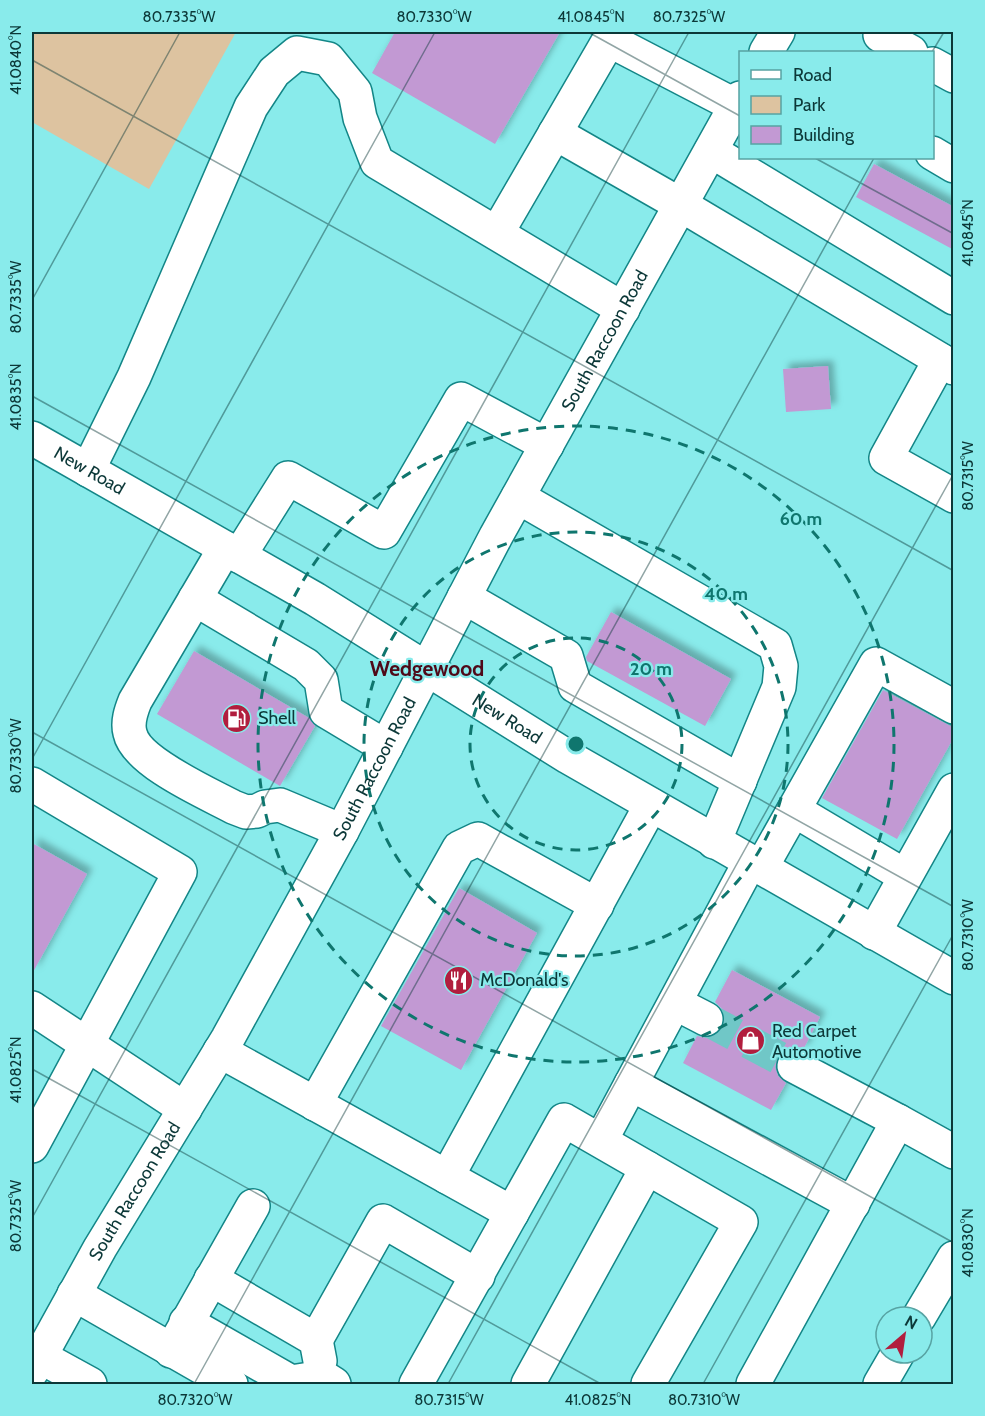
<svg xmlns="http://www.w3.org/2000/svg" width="985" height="1416" font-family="Cabin,sans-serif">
<defs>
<filter id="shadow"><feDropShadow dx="5.5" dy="-5.5" stdDeviation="3" flood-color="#0004"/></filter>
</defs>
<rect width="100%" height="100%" fill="#89ebeb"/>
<path fill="#ddc3a0" d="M 32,32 L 236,32 L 149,189 L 32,122 Z"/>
<g fill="#c299d3" filter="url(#shadow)">
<path d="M 395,32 L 560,32 L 495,144 L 372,73 Z"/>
<path d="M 874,164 L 954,207 L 954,250 L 856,197 Z"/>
<path d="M 828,366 L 831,409 L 786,412 L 783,369 Z"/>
<path d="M 611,612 L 731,679 L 705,726 L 587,661 L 586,657 Z"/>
<path d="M 194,651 L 309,718 L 315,726 L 280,786 L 157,714 Z"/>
<path d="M 883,690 L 954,728 L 954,737 L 897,839 L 822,798 Z"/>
<path d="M 32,843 L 87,874 L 32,974 Z"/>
<path d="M 459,888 L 537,933 L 461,1070 L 381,1026 Z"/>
<path d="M 732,970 L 820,1017 L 803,1050 L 793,1047 L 784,1050 L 778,1057 L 775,1067 L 778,1076 L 786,1083 L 771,1110 L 683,1063 L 697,1036 L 706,1038 L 716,1035 L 723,1027 L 725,1019 L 722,1009 L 715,1002 Z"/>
</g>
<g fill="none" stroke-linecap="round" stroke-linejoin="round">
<path stroke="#70c7c7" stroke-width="33" stroke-dasharray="33 16" stroke-linecap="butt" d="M 706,1019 L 794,1066"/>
<defs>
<g id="minor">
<path d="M 880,35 L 911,52"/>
<path d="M 766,52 L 778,32"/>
<path d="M 932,64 L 954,76"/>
<path d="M 555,133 L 681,205 L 954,368"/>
<path d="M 711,151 L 954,298"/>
<path d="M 932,153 L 954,166"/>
<path d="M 497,233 L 609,40 L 736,106"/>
<path d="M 940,360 L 886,458 L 954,496"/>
<path id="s1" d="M 32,438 L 315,599 L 568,757 L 954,978"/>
<path d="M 88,470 L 134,377 L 251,107 L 274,72 L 297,53 L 328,59 L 355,92 L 360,118 L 377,162 L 623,309"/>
<path d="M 518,497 L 775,645 L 781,666 L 779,687 L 714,842"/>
<path d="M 225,548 L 135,701 C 131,711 127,722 130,733 C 136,762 207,793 233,807 L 246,812 L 257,811 L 265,807 L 280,805 L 342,831"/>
<path d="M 239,556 L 288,478 L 384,532 L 461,399 L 547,445"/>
<path d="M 464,597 L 566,656 L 575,686 L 740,781"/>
<path d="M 195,599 L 306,665 L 321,680 L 326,711 L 386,747"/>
<path d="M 32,784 L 180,872 L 32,1146"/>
<path d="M 794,810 L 905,876"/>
<path d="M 761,868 L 876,664 L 954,707"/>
<path d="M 874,933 L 954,790"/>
<path d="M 675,1003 L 706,1019"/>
<path d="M 32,1008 L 185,1109"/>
<path d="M 220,1051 L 512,1213"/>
<path d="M 794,1066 L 898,1121"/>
<path d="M 631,1084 L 853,1204"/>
<path d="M 315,1104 L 459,848 L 478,839 L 597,905"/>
<path d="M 601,1140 L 750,862"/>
<path d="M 447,1177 L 651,805"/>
<path d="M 211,1279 L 316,1340 L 320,1361"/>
<path d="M 74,1294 L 231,1384"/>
<path d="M 919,1317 L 954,1258"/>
<path d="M 186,1322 L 291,1382 L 323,1377 L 334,1384"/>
<path d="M 316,1340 L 383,1221 L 478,1276"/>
<path d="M 171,1351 L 253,1206"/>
<path d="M 39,1356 L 90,1384"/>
<path id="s2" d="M 32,1371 L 100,1248 L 228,1038 L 342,831 L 496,536 L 740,98"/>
<path d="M 416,1384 L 564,1120 L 741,1222 L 648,1384"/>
<path d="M 528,1384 L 647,1168"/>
<path d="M 753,1384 L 898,1121 L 954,1152"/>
<path d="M 880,1384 L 898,1353"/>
</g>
</defs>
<use href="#minor" stroke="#138687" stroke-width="36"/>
<use href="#minor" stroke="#fff" stroke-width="33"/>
</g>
<path fill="none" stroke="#0c3838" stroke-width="1.5" stroke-opacity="0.45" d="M 588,32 L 740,116M 932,52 L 944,32M 32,60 L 954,571M 815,158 L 954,234M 32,300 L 180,32M 32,396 L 954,907M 32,732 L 954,1243M 32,759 L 435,32M 32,1069 L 601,1384M 32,1218 L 689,32M 194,1384 L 874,158M 448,1384 L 954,473M 703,1384 L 954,933"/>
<g fill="none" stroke="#0f766e" stroke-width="3" stroke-dasharray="10 8">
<circle cx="576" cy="744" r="106"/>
<circle cx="576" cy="744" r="212"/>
<circle cx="576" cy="744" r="318"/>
</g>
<defs>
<symbol id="fuel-disc" viewBox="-11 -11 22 22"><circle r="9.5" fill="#b11e3e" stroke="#89ebeb"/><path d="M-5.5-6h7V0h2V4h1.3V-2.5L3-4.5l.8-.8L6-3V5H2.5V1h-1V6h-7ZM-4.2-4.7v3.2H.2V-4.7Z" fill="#fff"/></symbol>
<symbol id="restaurant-disc" viewBox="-11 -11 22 22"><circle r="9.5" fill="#b11e3e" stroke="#89ebeb"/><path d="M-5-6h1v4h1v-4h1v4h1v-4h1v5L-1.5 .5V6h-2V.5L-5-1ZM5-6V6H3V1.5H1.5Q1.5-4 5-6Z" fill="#fff"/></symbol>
<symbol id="shop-disc" viewBox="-11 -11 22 22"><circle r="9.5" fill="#b11e3e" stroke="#89ebeb"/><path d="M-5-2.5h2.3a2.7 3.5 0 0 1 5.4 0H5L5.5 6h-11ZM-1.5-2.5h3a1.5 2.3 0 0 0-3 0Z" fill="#fff"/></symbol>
</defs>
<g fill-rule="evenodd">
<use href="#fuel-disc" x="220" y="702" width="33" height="33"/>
<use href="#restaurant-disc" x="442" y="964" width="33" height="33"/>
<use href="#shop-disc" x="734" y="1024" width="33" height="33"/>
</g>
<g text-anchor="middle" stroke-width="4.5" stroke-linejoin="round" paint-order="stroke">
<g font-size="18" fill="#0c3838" stroke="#89ebeb">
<text dy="6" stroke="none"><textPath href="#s2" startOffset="1179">South Raccoon Road</textPath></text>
<text dy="6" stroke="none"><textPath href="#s1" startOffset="66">New Road</textPath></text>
<text dy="6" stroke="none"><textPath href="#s1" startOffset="552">New Road</textPath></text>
<text dy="6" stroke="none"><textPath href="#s2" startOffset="693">South Raccoon Road</textPath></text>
<text dy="6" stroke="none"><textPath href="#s2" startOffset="207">South Raccoon Road</textPath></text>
</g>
<g font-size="18" fill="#0c3838" stroke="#89ebeb" text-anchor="start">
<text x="258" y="724">Shell</text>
<text x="480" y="986">McDonald's</text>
<text x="772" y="1037">Red Carpet<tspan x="772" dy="21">Automotive</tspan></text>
</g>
<g font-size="21" font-weight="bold" fill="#4f0918" stroke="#89ebeb">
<text x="427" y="676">Wedgewood</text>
</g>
</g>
<circle cx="576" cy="744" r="9" fill="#0f766e" stroke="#89ebeb" stroke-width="3"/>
<g font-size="18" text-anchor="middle" font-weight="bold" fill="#0f766e" stroke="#89ebeb" stroke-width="4.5" stroke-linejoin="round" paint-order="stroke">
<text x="801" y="525">60 m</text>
<text x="726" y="600">40 m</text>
<text x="651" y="675">20 m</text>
</g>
<rect width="985" height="1416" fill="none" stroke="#89ebeb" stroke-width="66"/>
<rect x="739" y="51" width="195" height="108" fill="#89ebeb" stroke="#57a3a3" stroke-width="1.5"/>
<rect x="751" y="70" width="30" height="9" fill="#ffffff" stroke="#57a3a3" stroke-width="1.5"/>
<text x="793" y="81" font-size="18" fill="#0c3838">Road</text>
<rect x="751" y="96" width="30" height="18" fill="#ddc3a0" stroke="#57a3a3" stroke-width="1.5"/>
<text x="793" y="111" font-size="18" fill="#0c3838">Park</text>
<rect x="751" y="126" width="30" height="18" fill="#c299d3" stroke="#57a3a3" stroke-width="1.5"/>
<text x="793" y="141" font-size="18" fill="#0c3838">Building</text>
<g transform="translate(904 1335) rotate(29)"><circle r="28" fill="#89ebeb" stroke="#57a3a3" stroke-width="1.5"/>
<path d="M0-4.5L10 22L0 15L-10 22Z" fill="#b11e3e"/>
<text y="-9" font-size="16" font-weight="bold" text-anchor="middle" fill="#0c3838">N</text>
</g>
<rect x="33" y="33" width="919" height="1350" fill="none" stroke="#0c3838" stroke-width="2"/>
<g font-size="15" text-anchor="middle" fill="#0c3838">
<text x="179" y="22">80.7335°W</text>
<text x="434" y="22">80.7330°W</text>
<text x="591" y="22">41.0845°N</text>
<text x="689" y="22">80.7325°W</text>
<text transform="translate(16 60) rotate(-90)" y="5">41.0840°N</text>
<text transform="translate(968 233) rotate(-90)" y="5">41.0845°N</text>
<text transform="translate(16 297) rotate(-90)" y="5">80.7335°W</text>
<text transform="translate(16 397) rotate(-90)" y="5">41.0835°N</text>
<text transform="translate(968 476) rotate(-90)" y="5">80.7315°W</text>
<text transform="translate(16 756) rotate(-90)" y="5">80.7330°W</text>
<text transform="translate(968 935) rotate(-90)" y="5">80.7310°W</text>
<text transform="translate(16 1070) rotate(-90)" y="5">41.0825°N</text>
<text transform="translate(16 1216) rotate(-90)" y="5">80.7325°W</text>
<text transform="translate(968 1243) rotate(-90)" y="5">41.0830°N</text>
<text x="195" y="1405">80.7320°W</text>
<text x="449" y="1405">80.7315°W</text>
<text x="598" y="1405">41.0825°N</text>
<text x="704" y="1405">80.7310°W</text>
</g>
</svg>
